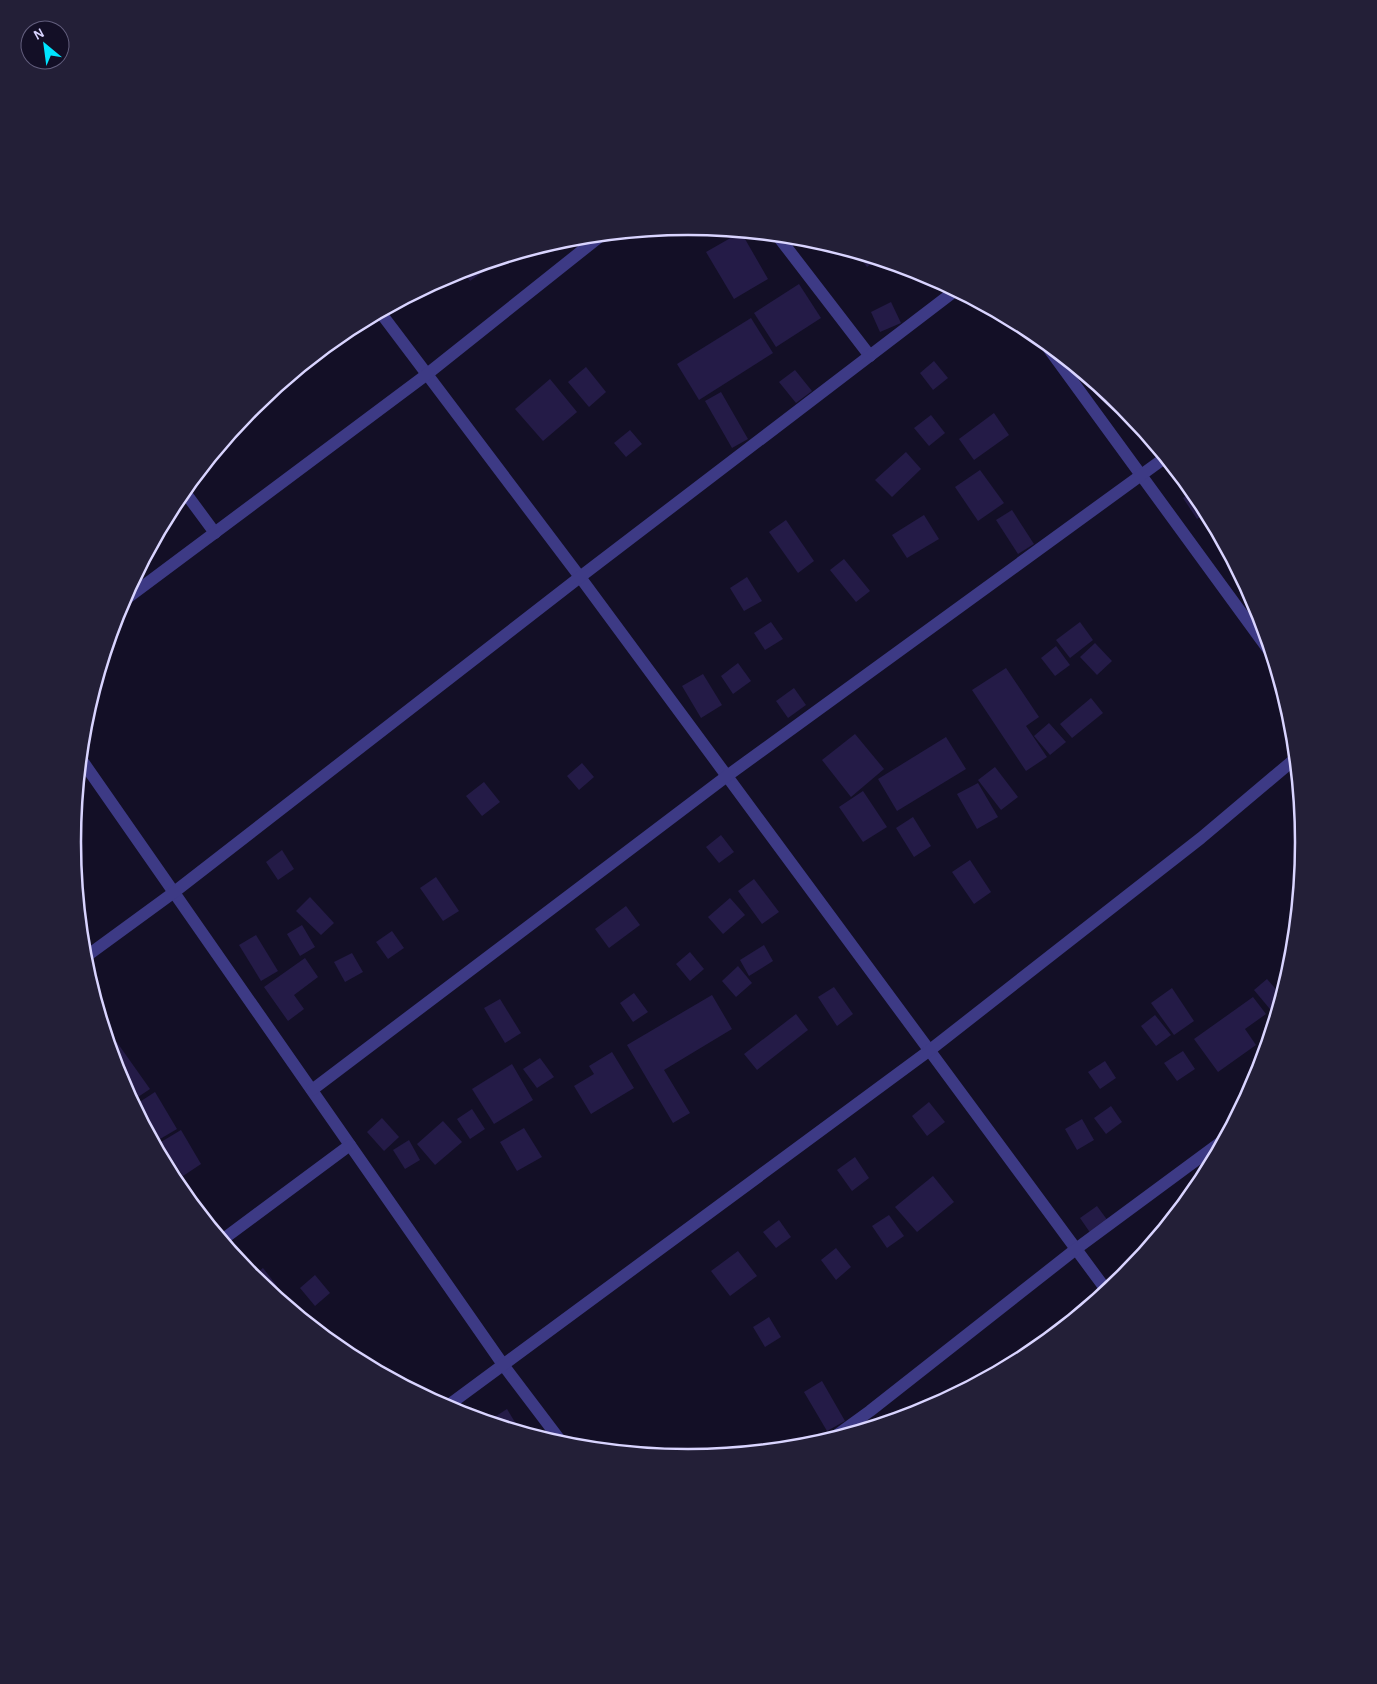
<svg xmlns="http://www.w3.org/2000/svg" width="1377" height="1684" font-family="'Alegreya Sans',sans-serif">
<rect width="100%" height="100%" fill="#130f26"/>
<g fill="#241b47">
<path d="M 741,232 L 768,279 L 734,299 L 706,252 Z"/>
<path d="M 857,253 L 878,259 L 867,267 Z"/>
<path d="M 504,257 L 470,281 L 463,270 Z"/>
<path d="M 937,280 L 948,286 L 943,289 Z"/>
<path d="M 799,284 L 821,318 L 776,347 L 754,313 Z"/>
<path d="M 891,302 L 901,323 L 880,332 L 871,312 Z"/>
<path d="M 751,318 L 773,353 L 699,400 L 677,364 Z"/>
<path d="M 934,361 L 948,378 L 933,390 L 920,373 Z"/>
<path d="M 586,367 L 606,392 L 589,407 L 568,382 Z"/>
<path d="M 795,370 L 812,391 L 796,403 L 779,382 Z"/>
<path d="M 550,379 L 577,412 L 543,441 L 515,409 Z"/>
<path d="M 721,392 L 748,439 L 732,448 L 705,401 Z"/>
<path d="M 994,413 L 1009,435 L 974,460 L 959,439 Z"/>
<path d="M 931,415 L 945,433 L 929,446 L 914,428 Z"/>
<path d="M 630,430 L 642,444 L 626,457 L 614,443 Z"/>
<path d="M 906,452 L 921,469 L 892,497 L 875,480 Z"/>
<path d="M 980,470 L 1004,503 L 978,521 L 955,487 Z"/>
<path d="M 1193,491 L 1207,512 L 1197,519 L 1183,498 Z"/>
<path d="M 1012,510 L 1034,544 L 1018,554 L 996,520 Z"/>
<path d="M 924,515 L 939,539 L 907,558 L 892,535 Z"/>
<path d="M 786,520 L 814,561 L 798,573 L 769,532 Z"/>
<path d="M 844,559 L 870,591 L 856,602 L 830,570 Z"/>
<path d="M 747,577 L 762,601 L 744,611 L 730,588 Z"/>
<path d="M 771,622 L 783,639 L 765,650 L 754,633 Z"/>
<path d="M 1080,622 L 1093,640 L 1070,658 L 1056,640 Z"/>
<path d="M 1095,643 L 1112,661 L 1097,675 L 1080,657 Z"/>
<path d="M 1056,646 L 1070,665 L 1055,676 L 1041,658 Z"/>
<path d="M 738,663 L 751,681 L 733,694 L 721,676 Z"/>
<path d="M 1006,668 L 1039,717 L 1026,726 L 1047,757 L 1026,771 L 972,690 Z"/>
<path d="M 703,674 L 722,705 L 701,718 L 682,686 Z"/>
<path d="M 794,688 L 806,705 L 788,718 L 776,701 Z"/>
<path d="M 1091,698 L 1103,713 L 1072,738 L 1060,724 Z"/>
<path d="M 1049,723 L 1066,742 L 1050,755 L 1034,736 Z"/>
<path d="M 855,734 L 884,769 L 851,797 L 822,760 Z"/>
<path d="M 946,737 L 966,769 L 897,811 L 878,779 Z"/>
<path d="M 582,763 L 594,777 L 579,790 L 567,776 Z"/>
<path d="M 995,767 L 1018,797 L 1001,810 L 978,780 Z"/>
<path d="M 484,782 L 500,802 L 482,816 L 466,796 Z"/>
<path d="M 978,783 L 998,817 L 977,829 L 957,794 Z"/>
<path d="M 863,791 L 887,827 L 863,842 L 839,807 Z"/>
<path d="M 913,817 L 931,846 L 914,857 L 896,828 Z"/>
<path d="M 721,835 L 734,852 L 719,863 L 706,847 Z"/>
<path d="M 282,850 L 294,869 L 278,880 L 266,862 Z"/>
<path d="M 970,860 L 991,892 L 974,904 L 952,872 Z"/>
<path d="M 436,877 L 459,911 L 443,921 L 420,888 Z"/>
<path d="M 754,879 L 779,912 L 762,924 L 738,891 Z"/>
<path d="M 310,897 L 334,923 L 321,935 L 296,911 Z"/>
<path d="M 730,898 L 745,915 L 723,934 L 708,917 Z"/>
<path d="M 626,906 L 640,925 L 609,948 L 595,929 Z"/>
<path d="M 302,925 L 315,947 L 300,956 L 287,934 Z"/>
<path d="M 392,931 L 404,948 L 388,959 L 376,942 Z"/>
<path d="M 256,935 L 278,971 L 261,981 L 239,945 Z"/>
<path d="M 764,945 L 773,961 L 749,976 L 740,960 Z"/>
<path d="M 690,952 L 704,969 L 690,981 L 676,964 Z"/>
<path d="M 352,953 L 363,972 L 345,982 L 334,962 Z"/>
<path d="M 305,958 L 318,977 L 294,995 L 304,1009 L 288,1021 L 264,987 Z"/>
<path d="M 738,966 L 752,983 L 736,997 L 722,981 Z"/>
<path d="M 1267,979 L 1282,996 L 1275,1015 L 1254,990 Z"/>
<path d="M 834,987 L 853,1014 L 837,1026 L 818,997 Z"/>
<path d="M 1172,988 L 1194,1021 L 1174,1035 L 1151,1003 Z"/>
<path d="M 634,993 L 648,1012 L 633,1022 L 620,1003 Z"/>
<path d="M 712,995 L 732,1029 L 664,1070 L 690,1113 L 673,1123 L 627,1045 Z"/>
<path d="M 1253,997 L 1266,1014 L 1245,1029 L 1256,1045 L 1218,1072 L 1194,1039 Z"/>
<path d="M 500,999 L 521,1033 L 505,1043 L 484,1008 Z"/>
<path d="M 796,1014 L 808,1030 L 757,1070 L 744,1054 Z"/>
<path d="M 1155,1015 L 1171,1035 L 1156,1046 L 1141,1026 Z"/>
<path d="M 116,1041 L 150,1089 L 132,1101 L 119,1077 L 110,1046 Z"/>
<path d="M 1183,1051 L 1195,1069 L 1177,1081 L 1164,1063 Z"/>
<path d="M 612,1052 L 634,1088 L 591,1114 L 574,1086 L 594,1074 L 589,1066 Z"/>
<path d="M 540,1058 L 554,1077 L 537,1088 L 523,1069 Z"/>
<path d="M 1105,1061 L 1116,1078 L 1100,1089 L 1088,1072 Z"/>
<path d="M 512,1064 L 533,1100 L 494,1124 L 472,1089 Z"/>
<path d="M 155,1092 L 177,1129 L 160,1139 L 138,1103 Z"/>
<path d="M 929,1102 L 945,1122 L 927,1136 L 912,1116 Z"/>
<path d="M 1111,1106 L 1122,1122 L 1106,1134 L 1094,1118 Z"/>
<path d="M 472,1109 L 485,1129 L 470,1139 L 457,1119 Z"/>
<path d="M 382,1118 L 399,1137 L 384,1151 L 367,1132 Z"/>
<path d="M 1082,1119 L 1094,1140 L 1077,1150 L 1065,1129 Z"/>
<path d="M 443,1121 L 462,1142 L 435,1165 L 417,1144 Z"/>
<path d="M 524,1128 L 542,1157 L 517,1171 L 500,1142 Z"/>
<path d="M 181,1130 L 201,1164 L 183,1176 L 161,1142 Z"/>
<path d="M 409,1140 L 420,1160 L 405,1169 L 393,1150 Z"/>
<path d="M 855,1157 L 869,1178 L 852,1191 L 837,1170 Z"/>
<path d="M 933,1176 L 954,1202 L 917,1232 L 895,1207 Z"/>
<path d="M 1097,1206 L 1108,1221 L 1091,1234 L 1080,1218 Z"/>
<path d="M 889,1215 L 904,1236 L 887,1248 L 872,1226 Z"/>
<path d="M 779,1220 L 791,1237 L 776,1248 L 763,1232 Z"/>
<path d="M 836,1248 L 851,1267 L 836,1280 L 821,1260 Z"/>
<path d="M 738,1251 L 757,1276 L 730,1296 L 711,1271 Z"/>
<path d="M 263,1268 L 277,1286 L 270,1292 L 252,1277 Z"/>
<path d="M 315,1275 L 330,1293 L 315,1306 L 300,1288 Z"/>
<path d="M 769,1317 L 781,1337 L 765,1347 L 753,1327 Z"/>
<path d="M 822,1381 L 845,1421 L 827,1431 L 804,1392 Z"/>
<path d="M 507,1409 L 521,1432 L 491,1423 L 490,1420 Z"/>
</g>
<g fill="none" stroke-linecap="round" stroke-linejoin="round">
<g stroke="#3d3a85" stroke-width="12">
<path d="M 777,235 L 870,356"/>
<path d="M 380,312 L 580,577 L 1107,1291"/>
<path d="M 1041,338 L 1273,656"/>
<path d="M 184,491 L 215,533"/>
<path d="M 122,602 L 426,375 L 603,234"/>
<path d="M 81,759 L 504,1366 L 563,1444"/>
<path d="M 84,958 L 173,893 L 580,577 L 956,290"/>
<path d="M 312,1090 L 727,776 L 1166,457"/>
<path d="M 222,1240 L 350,1145"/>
<path d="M 446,1407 L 930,1050 L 1201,838 L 1296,758"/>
<path d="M 830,1440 L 870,1411 L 1076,1249 L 1225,1139"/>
</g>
</g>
<path d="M0 0H1377V1684H0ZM81 842a607 607 0 1 1 1214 0a607 607 0 1 1-1214 0Z" fill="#231f37" fill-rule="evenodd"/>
<path fill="none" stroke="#d9d4ff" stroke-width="2.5" d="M81 842a607 607 0 1 1 1214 0a607 607 0 1 1-1214 0Z"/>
<g transform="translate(45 45) rotate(331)"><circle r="24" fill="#130f26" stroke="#625e7d"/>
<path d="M0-4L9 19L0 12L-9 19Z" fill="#00e5ff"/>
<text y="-8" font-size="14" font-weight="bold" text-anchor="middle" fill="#d9d4ff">N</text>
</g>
</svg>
